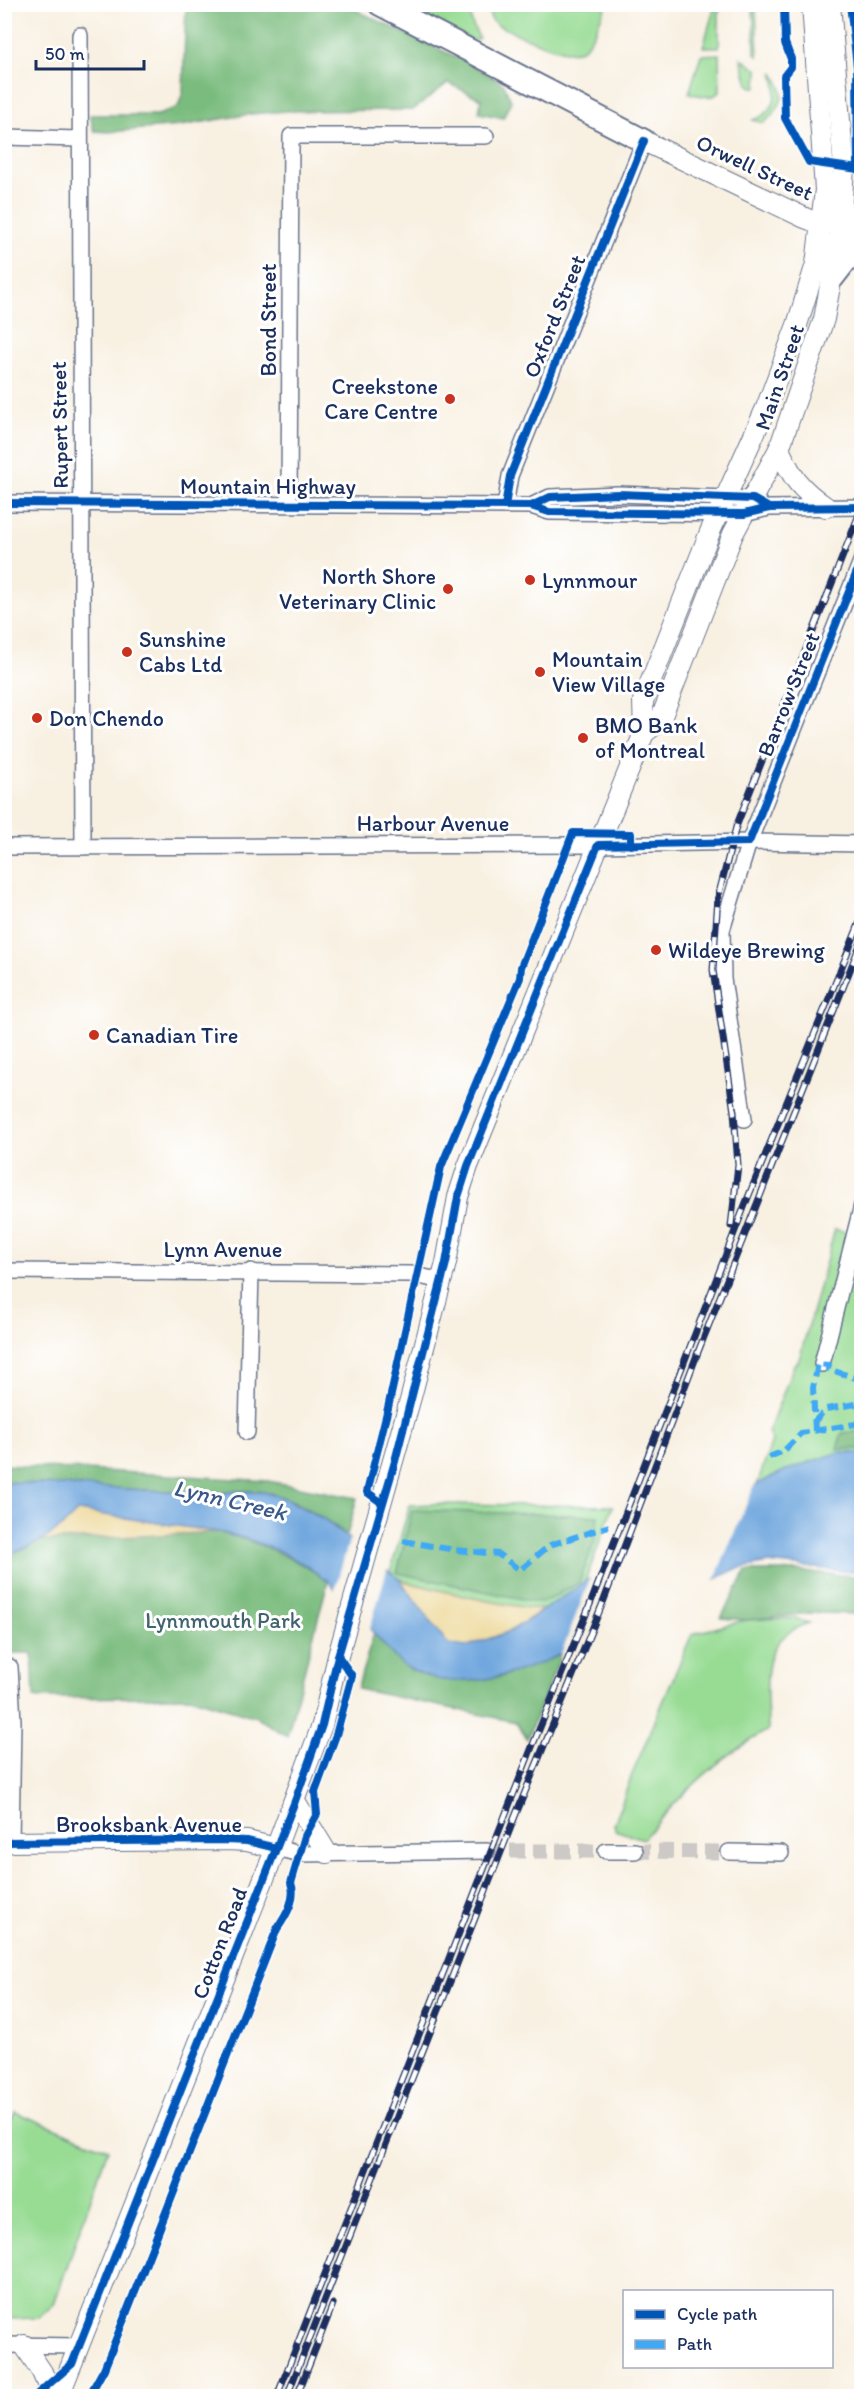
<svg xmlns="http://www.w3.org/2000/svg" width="866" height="2401" font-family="Itim,sans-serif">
<rect width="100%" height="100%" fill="#fff"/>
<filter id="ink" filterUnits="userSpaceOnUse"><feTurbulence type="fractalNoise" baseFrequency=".0167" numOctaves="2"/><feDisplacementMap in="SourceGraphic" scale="12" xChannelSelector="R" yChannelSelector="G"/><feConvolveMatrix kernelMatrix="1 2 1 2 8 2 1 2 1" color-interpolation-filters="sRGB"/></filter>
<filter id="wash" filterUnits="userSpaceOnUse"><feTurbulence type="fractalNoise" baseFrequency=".008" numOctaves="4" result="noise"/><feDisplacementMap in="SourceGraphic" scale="24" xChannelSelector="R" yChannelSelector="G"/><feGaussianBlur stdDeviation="1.35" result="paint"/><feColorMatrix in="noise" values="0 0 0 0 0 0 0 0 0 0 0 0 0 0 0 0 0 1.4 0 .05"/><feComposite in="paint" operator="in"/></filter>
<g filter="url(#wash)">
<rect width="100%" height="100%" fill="#f8f0e1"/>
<g fill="#98dc94" stroke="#5a8679" stroke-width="1.5">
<path d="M 402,5 L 469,5 L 472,23 L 479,38 L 474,41 Z"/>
<path d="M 489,5 L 489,4 L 607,5 C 600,18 595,36 585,47 C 573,63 514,32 497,25 C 489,19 489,14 489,5 Z"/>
<path d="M 715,5 L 719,5 L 719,47 L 703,47 Z"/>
<path d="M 753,5 L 756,5 L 758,56 L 755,53 Z"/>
<path d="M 719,54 L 720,91 C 713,101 699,95 689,93 L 701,55 Z"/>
<path d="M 741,58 L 758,70 L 757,87 L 752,87 L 748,84 Z"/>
<path d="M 773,72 C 788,94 784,105 764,123 L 752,120 C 776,114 779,93 773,72 Z"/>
<path d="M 835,1229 L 861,1236 L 861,1453 C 825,1452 789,1469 757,1485 L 772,1441 L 768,1433 L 794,1365 L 799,1360 Z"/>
<path d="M 438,1504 L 613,1506 L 585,1582 L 543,1610 C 505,1605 419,1595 390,1572 L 410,1505 Z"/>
<path d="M 792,1618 L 809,1623 C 756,1639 768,1685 768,1730 C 719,1756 679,1796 643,1839 L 617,1831 L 614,1825 L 631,1777 L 692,1634 L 746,1620 Z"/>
<path d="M 15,2112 L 108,2149 L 54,2304 L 39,2318 L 5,2319 L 5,2116 L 12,2118 Z"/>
</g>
<g fill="#7abc7e" stroke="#4a766e" stroke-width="1.5">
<path d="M 186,4 L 345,5 L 473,65 L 504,84 L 511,101 L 503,118 L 479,113 L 481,99 L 448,83 L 413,110 L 286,111 L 251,114 L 180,126 L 109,132 L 94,131 L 90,115 L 158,115 L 178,107 L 183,92 Z"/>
<path d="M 861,1431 L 861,1449 L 837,1449 L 842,1433 Z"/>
<path d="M 4,1465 L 268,1481 L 357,1498 L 347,1535 C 323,1518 293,1496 263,1492 C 248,1489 231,1492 216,1494 L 5,1482 Z"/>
<path d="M 412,1510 L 598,1516 L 595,1541 L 579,1583 L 542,1603 L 397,1573 Z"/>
<path d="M 218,1532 C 258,1542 294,1557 328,1581 L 287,1736 L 256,1717 L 189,1697 L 34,1698 L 32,1653 L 5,1653 L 4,1556 L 41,1541 Z"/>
<path d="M 746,1571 L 799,1571 L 861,1577 L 861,1614 L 811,1613 L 746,1620 L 721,1618 Z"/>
<path d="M 374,1633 L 398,1661 L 437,1678 L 456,1680 L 500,1677 L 561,1655 L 527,1739 L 516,1722 L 357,1689 Z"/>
</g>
<g fill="#eeda9e" stroke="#84847e" stroke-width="1.5">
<path d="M 78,1511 L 87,1512 L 218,1532 L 41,1541 L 62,1527 Z"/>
<path d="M 400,1580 C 448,1593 494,1604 543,1610 C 525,1622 468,1661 447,1643 C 433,1631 413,1596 400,1580 Z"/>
</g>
<path fill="#71a7de" stroke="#466b9e" stroke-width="1.5" d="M 840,1452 L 861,1453 L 861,1573 L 768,1563 L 736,1569 C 703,1585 670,1600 637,1616 C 573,1648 467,1715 398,1661 L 328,1581 L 305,1565 L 279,1551 L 248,1539 L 218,1532 L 78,1511 L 62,1527 L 41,1541 L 5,1556 L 5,1482 L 216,1494 L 236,1491 L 264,1492 L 287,1499 L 324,1519 L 400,1580 L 448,1644 L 465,1647 L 511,1631 L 585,1582 L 721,1502 L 784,1471 Z"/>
<g fill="#f8f0e1">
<path d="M 756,1482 L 713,1583 L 559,1659 L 592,1574 L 675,1524 Z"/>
<path d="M 351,1534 L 388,1566 L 369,1632 L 334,1592 Z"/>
</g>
</g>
<g filter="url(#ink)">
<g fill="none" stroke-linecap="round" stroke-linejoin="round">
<g stroke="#ccc9c7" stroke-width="15" stroke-dasharray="15 8" stroke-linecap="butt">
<path d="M 487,1851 L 606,1851"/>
<path d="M 635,1851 L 729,1852"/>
</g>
<defs>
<g id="minor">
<path d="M 80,35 L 83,847"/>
<path d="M 4,137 L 79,139"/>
<path d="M 4,503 L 531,506 L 549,512 L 744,514 L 769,508 L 862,507"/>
<path d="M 289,504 L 291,136 L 486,136"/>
<path d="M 505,506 L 510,476 L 644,141"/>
<path d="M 531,506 L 550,497 L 618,494 L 753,499 L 759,503"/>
<path d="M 4,847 L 598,845 L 749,842 L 862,844"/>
<path d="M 744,1119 L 723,979 L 722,930 L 749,842 L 862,559"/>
<path d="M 4,1271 L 411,1274 L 441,1281"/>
<path d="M 822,1364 L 862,1205"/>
<path d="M 247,1432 L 251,1271"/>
<path d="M 10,1667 L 13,1722 L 11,1842"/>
<path d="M 276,1848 L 300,1854 L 487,1851"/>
<path d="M 606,1851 L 635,1851"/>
<path d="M 729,1852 L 781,1853"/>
<path d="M 4,2345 L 80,2346"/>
</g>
<g id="major">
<path d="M 644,141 L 805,218 L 821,224 L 831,221"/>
<path d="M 779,449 C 793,479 799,488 826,507"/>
<path d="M 644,733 L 660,721 L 733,534 L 779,449 L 824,319 L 840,231 L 844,167 L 830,4"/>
<path d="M 295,1801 L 327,1853"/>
<path d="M 4,1842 L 227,1840 L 247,1841 L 276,1848"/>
<path d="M 24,2345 L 42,2372 L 52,2396"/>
<path d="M 59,2396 L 276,1848 L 322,1725 L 338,1656 L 411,1397 L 446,1263 L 458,1197 L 468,1166 L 644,733 L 643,701 L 710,532 L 766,408 L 797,325 L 816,264 L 825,190 L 812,4"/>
</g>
<g id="highway">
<path d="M 380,4 L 644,141"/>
<path d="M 833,277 L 847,259 L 862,209"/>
</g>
</defs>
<use href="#minor" stroke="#68738c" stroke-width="18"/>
<use href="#major" stroke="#68738c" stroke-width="22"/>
<use href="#highway" stroke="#68738c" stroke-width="26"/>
<use href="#minor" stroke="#fff" stroke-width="15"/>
<use href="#major" stroke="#fff" stroke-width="20"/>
<use href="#highway" stroke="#fff" stroke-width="22"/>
<defs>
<g id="rail">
<path d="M 731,1226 L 738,1165 L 734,1112 L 713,970 L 718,897 L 736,827 L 862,507"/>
<path d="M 277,2396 L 532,1747 L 591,1602 L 745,1205 L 862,917"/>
<path d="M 287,2396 L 516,1814 L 604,1600 L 698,1352 L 862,940"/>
<path d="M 297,2396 L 333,2304"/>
</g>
</defs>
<use href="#rail" stroke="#1b2f5e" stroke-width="7"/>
<use href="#rail" stroke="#fff" stroke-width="4.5" stroke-dasharray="14" stroke-linecap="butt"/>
<g stroke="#3fa9f5" stroke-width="6" stroke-dasharray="12 6" stroke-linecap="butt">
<path d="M 814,1422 L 826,1409 L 862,1403"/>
<path d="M 815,1431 L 813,1388 L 818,1364 L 829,1365 L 828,1369 L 862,1380"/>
<path d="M 769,1457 L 784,1451 L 801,1433 L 862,1423"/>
<path d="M 403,1541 L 455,1550 L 498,1554 L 520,1570 L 550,1545 L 609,1526"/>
</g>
<defs>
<g id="cycleway">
<path d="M 784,4 L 785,43 L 791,59 L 791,67 L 784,76 L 785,118 L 809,162 L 858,169"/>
<path d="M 850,4 L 857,67 L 858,169 L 862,175"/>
<path d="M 4,503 L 531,506 L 549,512 L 744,514 L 769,508 L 862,507"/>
<path d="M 505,506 L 510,476 L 644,141"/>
<path d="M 531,506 L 550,497 L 618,494 L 753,499 L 769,508"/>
<path d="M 382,1503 L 367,1492 L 388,1408 L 441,1167 L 520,978 L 521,967 L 573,833 L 631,834 L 631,845"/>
<path d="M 4,1842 L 227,1840 L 247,1841 L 276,1848"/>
<path d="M 35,2396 L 72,2364 L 295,1801 L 322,1725 L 338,1656 L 394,1465 L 446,1263 L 458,1197 L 468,1166 L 598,845 L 749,842 L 862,559"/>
<path d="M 89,2396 L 104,2369 L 126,2314 L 277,1929 C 286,1916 297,1898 291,1883 L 305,1836 L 317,1814 L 315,1792 L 336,1735 L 352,1676 L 338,1656"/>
</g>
</defs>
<use href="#cycleway" stroke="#fff" stroke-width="11"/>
<use href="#cycleway" stroke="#0057b8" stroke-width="8"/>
</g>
</g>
<g fill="#c8321e" stroke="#fff" stroke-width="2">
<circle cx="450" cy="399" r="6"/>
<circle cx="530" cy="580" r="6"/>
<circle cx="448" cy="589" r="6"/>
<circle cx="127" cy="652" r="6"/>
<circle cx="540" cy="672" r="6"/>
<circle cx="37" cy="718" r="6"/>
<circle cx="583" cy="738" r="6"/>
<circle cx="656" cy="950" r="6"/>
<circle cx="94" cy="1035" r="6"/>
</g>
<g text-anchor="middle" stroke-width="6" stroke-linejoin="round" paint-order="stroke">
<g font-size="22" fill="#1b2f5e" stroke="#fff">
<text transform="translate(755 167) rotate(25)" y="8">Orwell Street</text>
<text transform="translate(554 316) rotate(-68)" y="8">Oxford Street</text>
<text transform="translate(268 320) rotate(-90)" y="8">Bond Street</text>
<text transform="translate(779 377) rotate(-71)" y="8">Main Street</text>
<text transform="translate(59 425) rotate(-91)" y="8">Rupert Street</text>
<text x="268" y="494">Mountain Highway</text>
<text transform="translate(788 694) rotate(-68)" y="8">Barrow Street</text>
<text x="433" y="831">Harbour Avenue</text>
<text x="223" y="1257">Lynn Avenue</text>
<text x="149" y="1832">Brooksbank Avenue</text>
<text transform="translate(219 1943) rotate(-69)" y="8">Cotton Road</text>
</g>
<g font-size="22" fill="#1b2f5e" stroke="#fff" text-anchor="start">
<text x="438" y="394" text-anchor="end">Creekstone<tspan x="438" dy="25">Care Centre</tspan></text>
<text x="436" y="584" text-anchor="end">North Shore<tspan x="436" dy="25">Veterinary Clinic</tspan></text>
<text x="542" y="588">Lynnmour</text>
<text x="139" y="647">Sunshine<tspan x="139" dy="25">Cabs Ltd</tspan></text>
<text x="552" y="667">Mountain<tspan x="552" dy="25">View Village</tspan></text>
<text x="49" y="726">Don Chendo</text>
<text x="595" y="733">BMO Bank<tspan x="595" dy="25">of Montreal</tspan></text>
<text x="668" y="958">Wildeye Brewing</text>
<text x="106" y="1043">Canadian Tire</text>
</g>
<g font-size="22" fill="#40636e" stroke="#fff">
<text x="223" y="1628">Lynnmouth Park</text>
</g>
<g font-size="24" font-style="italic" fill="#39598b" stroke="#fff">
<text transform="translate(230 1500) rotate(13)" y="8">Lynn Creek</text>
</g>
</g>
<rect width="866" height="2401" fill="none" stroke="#fff" stroke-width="24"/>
<rect x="623" y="2290" width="210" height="78" fill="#ffffff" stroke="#a4acbf" stroke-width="1.5"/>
<rect x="635" y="2310" width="30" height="9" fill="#0057b8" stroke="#a4acbf" stroke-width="1.5"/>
<text x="677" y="2320" font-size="18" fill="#1b2f5e">Cycle path</text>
<rect x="635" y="2340" width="30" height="9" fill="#3fa9f5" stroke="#a4acbf" stroke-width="1.5"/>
<text x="677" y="2350" font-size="18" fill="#1b2f5e">Path</text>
<path d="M36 60v9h108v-9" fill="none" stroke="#1b2f5e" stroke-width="3"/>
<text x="45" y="60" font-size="18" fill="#1b2f5e" stroke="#ffffff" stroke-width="4.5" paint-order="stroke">50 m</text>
</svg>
